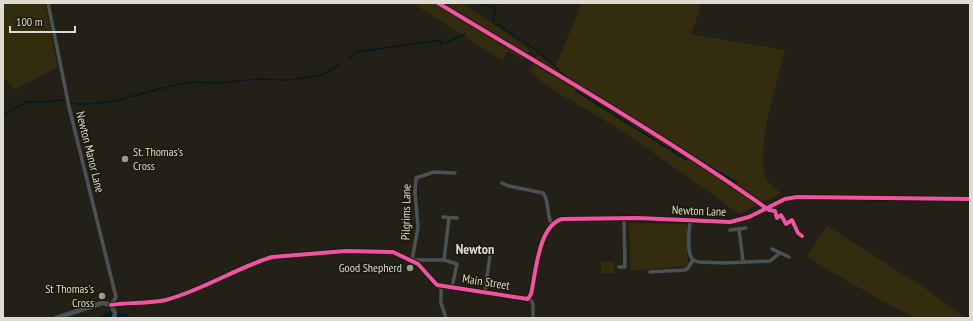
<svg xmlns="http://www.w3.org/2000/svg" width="973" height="321" font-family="'PT Sans Narrow',sans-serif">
<rect width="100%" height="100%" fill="#232018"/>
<g fill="#332c0f">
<path d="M 3,3 L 45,3 L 57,67 L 15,90 L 3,76 Z"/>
<path d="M 412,3 L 462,3 L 530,50 L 523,60 L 508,51 L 502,60 Z"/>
<path d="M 580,3 L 699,3 L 700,10 L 691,34 L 785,50 C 778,78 755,151 766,178 C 768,183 776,189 781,193 L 739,214 C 697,183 655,153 612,125 C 584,107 554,93 530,72 L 537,55 L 555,67 L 578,13 Z"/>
<path d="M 629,223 L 687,224 L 688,266 L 631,271 Z"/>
<path d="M 827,226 L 926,289 L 965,318 L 914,318 L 831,272 L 807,256 Z"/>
<rect x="601" y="262" width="13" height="11"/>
</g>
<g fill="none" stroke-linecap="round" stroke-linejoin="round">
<g stroke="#06191d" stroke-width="1.5">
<path d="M 479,3 L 494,7"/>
<path d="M 496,3 L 493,21 L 539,52 L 575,85"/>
<path d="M 348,59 L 356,52 L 442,40 L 440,45 L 465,34"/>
<path d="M 576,91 L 687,160"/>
<path d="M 3,115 L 26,102 L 46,102 L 58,100 L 78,104 L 88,104 L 115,101 L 170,86 L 194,82 L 215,83 L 259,79 L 290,80 L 322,75 L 340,64"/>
<path d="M 690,155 L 737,183"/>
</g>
<g stroke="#06191d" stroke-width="8">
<path d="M 118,317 L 125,318"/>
<path d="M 105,318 L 110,316"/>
</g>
<g stroke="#4b5254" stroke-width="3.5">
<path d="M 48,3 L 69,107 L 116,297 L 111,305"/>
<path d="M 502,183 L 509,186 L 543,193 C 550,201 546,215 552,225"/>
<path d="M 443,217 L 457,218"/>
<path d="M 690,222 C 689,232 686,252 693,260"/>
<path d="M 739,229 L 743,261"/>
<path d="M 730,230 L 746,228"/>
<path d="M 772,249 L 789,257"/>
<path d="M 444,260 L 449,218"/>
<path d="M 693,260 L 698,262 L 725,263 L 770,261 L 780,253"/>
<path d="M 619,267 L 625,267 L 624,219"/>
<path d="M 650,272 L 685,270 L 688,268 L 693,260"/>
<path d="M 441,286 L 441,303 L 446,318"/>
<path d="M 452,287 L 457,264 L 444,260 L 412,260 L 418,227 L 415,192 L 416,178 L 434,172 L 455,173"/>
<path d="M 485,291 L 491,248"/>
<path d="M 530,298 L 533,304 L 533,318"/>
</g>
<g stroke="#4b5254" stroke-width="4.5">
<path d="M 111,305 C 129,302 148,304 166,300 C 203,290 236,268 272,257 L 346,251 L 393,252 L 418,264 L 437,285 L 528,299 L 531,294 C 536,273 538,226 562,219 L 638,218 L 730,222 L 749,217 L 785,199 L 797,197 L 970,199"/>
<path d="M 111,305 L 115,313 L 114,318"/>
<path d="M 56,318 L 102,303 L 111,305"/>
</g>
<defs>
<g id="cycleway">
<path d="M 438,3 C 549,70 663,135 769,210 L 775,211 L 777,218 L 781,215 L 786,224 L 792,220 L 798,233 L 802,236"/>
<path d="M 111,305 C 129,302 148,304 166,300 C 203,290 236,268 272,257 L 346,251 L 393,252 L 418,264 L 437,285 L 528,299 L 531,294 C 536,273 538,226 562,219 L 638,218 L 730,222 L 749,217 L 785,199 L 797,197 L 970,199"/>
</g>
</defs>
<use href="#cycleway" stroke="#1d190a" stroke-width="6"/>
<use href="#cycleway" stroke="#f153a3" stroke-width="4"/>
</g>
<g fill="#9d9a90" stroke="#1d190a" stroke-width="1.5">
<circle cx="125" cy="159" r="4"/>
<circle cx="410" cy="268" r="4"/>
<circle cx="102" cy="296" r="4"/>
</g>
<g text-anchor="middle" stroke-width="3" stroke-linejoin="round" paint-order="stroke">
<g font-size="12" fill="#dedbd1" stroke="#1d190a">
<text transform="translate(90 152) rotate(76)" y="4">Newton Manor Lane</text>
<text transform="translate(699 211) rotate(2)" y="4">Newton Lane</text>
<text transform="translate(406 212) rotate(-89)" y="4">Pilgrims Lane</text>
<text transform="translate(486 282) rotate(9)" y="4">Main Street</text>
</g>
<g font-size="12" fill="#dedbd1" stroke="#1d190a" text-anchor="end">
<text x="133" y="156" text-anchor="start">St. Thomas's<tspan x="133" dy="14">Cross</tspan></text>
<text x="402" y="272">Good Shepherd</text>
<text x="94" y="293">St Thomas's<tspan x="94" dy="14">Cross</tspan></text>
</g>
<g font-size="14" font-weight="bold" fill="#dedbd1" stroke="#1d190a">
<text x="475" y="254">Newton</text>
</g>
</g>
<rect width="973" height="321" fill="none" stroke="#dedbd1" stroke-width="8"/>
<path d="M10 26v6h65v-6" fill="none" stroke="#dedbd1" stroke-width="2"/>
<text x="16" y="26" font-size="12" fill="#dedbd1" stroke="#1d190a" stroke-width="3" paint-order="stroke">100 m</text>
</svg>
